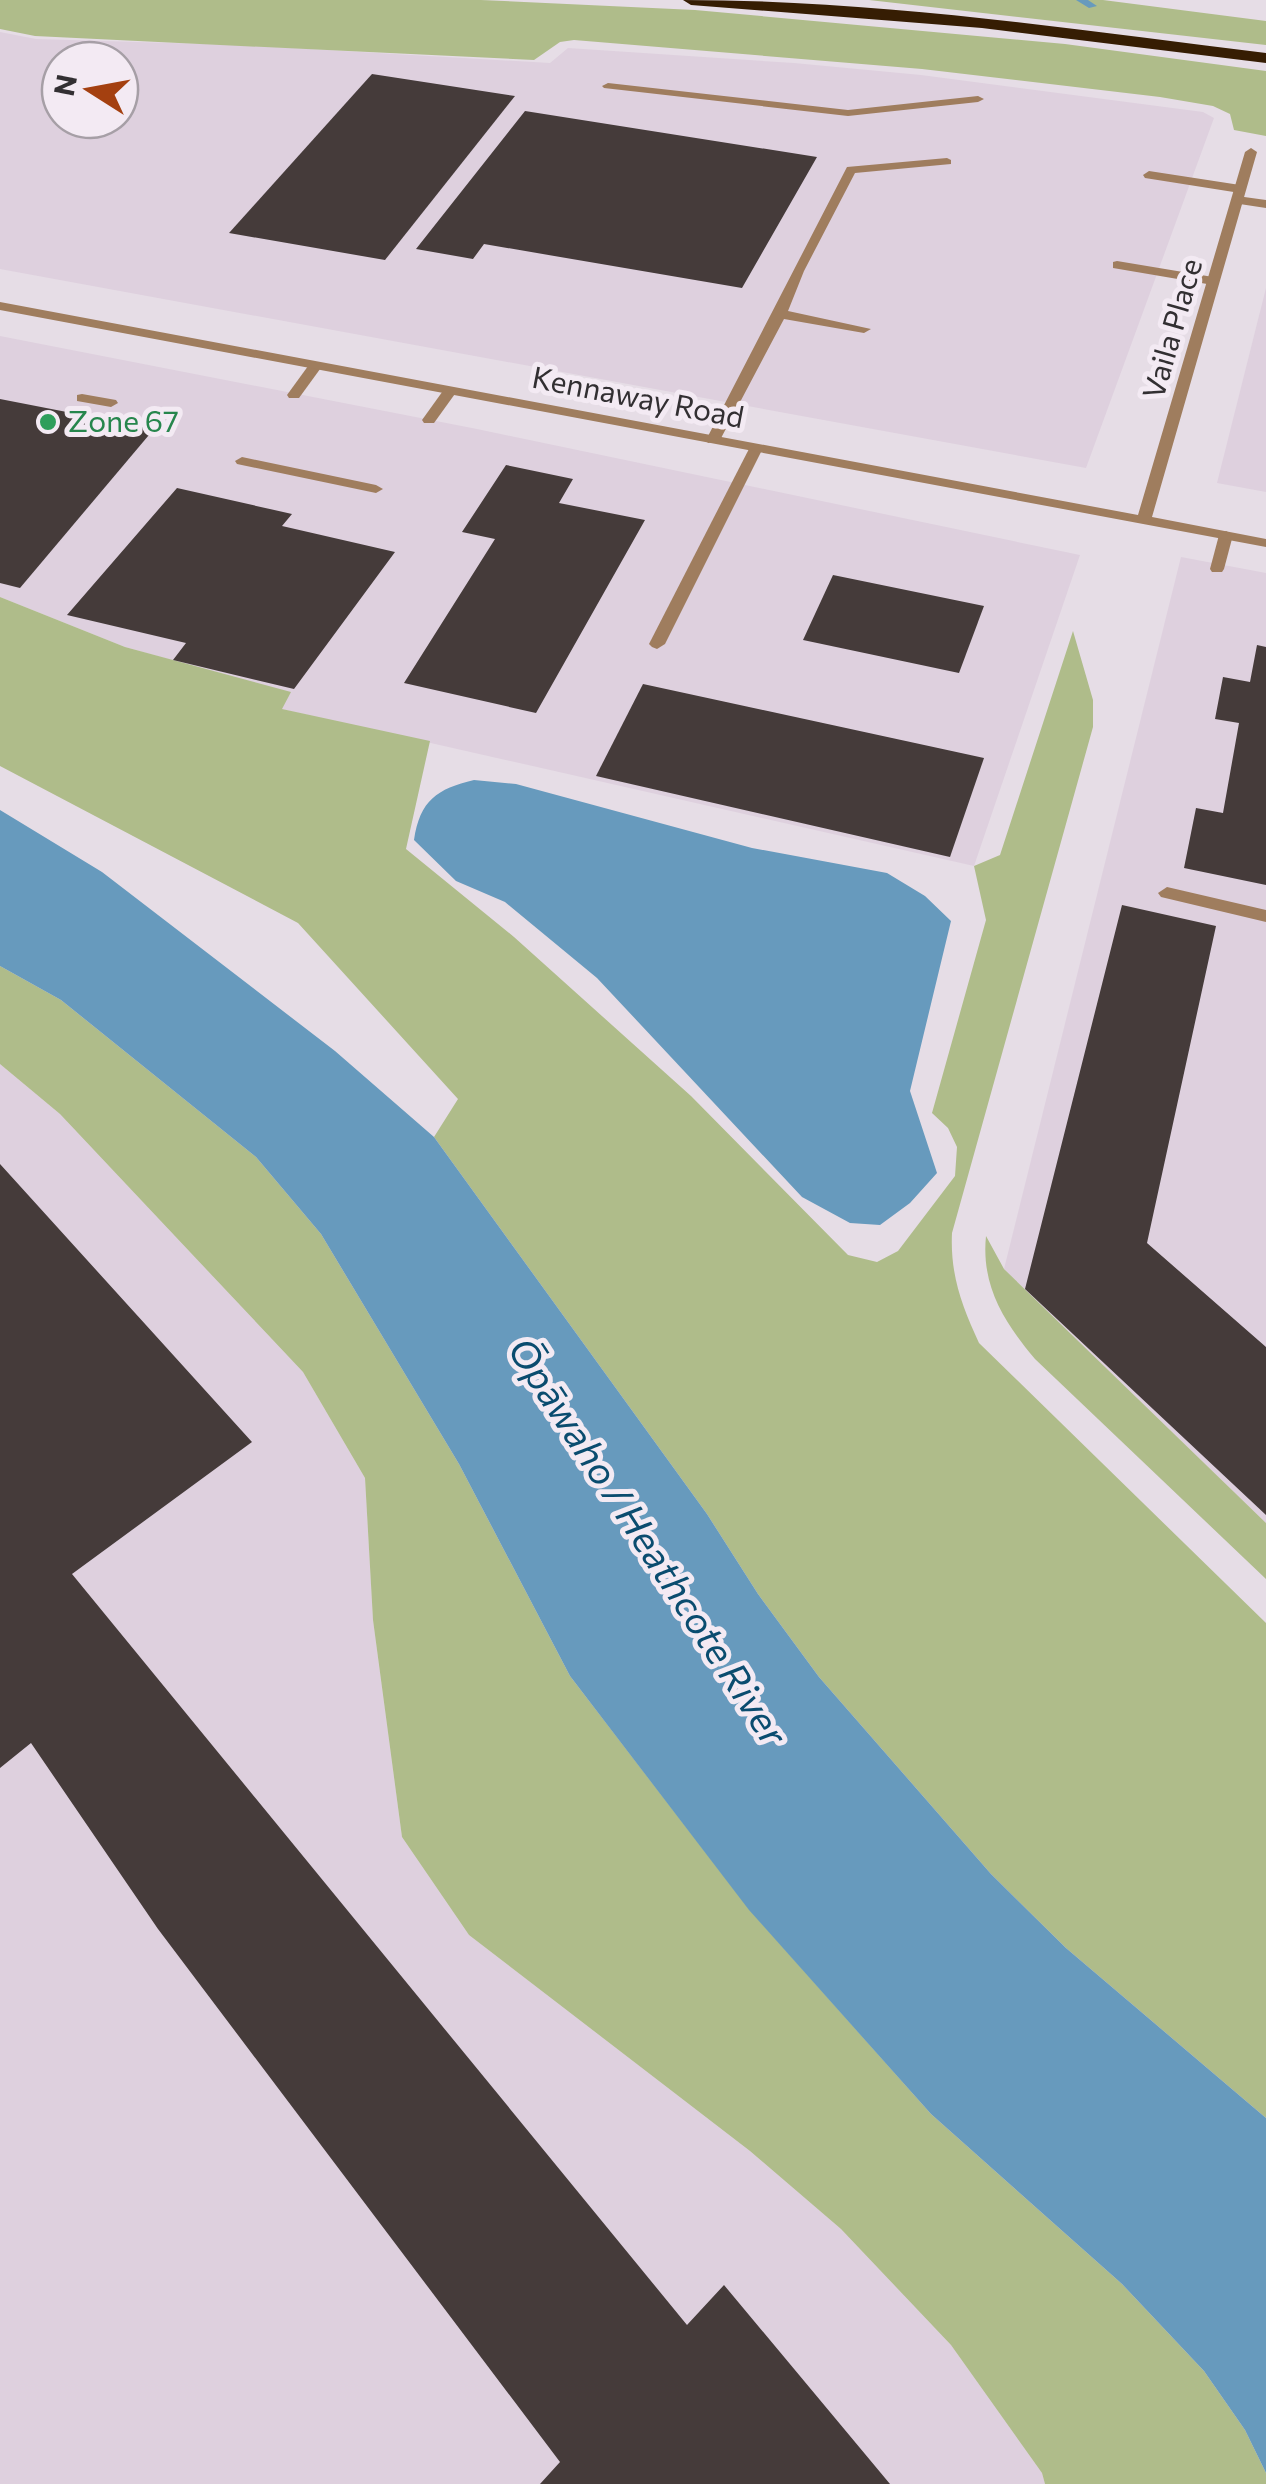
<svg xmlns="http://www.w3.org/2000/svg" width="1266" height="2484" font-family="Commissioner,sans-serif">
<rect width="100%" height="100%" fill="#e6dde6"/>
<g fill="#ded0de" fill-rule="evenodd">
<path d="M 0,32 L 36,39 L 240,45 L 550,63 L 568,48 L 794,63 L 921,75 L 1203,112 L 1214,118 L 1086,468 L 0,269 ZM 60,60 L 120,60 L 120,120 L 60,120 Z"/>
<path d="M 1266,288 L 1266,492 L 1217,483 Z"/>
<path d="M 0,336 L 477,429 L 1080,555 L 974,866 L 281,709 L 290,693 L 125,647 L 0,597 Z"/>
<path d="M 1181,557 L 1266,573 L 1266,1523 L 1004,1269 Z"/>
<path d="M 0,1064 L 60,1114 L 303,1372 L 365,1478 L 373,1620 L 402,1837 L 469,1935 L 750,2151 L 841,2229 L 951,2345 L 1042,2473 L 1045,2484 L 0,2484 Z"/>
</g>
<g fill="#afbc8a">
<path d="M 0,0 L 481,0 L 695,10 L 1065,44 L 1266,71 L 1266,136 L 1234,130 L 1230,114 L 1213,106 L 1160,97 L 922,69 L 574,40 L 560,42 L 534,60 L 35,36 L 0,29 Z"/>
<path d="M 869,0 L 1103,0 L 1266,21 L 1266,45 Z"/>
<path d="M 0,597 L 125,647 L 291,692 L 282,709 L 430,741 L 406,849 L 514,937 L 691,1096 L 848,1255 L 877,1262 L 898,1251 L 955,1176 L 957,1147 L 948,1128 L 932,1113 L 986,920 L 974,866 L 1000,855 L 1073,631 L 1093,700 L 1093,727 L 952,1233 C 950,1275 962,1306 979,1343 L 1266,1623 L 1266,2118 L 1066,1948 L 991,1874 L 819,1677 L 758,1594 L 707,1514 L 434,1137 L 458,1099 L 298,923 L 0,766 Z"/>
<path d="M 0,966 L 61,1000 L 256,1157 L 321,1234 L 459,1464 L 570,1676 L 749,1909 L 931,2114 L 1122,2284 L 1204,2371 L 1245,2430 L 1266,2473 L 1266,2484 L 1045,2484 L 1042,2473 L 951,2345 L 841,2229 L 750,2151 L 469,1935 L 402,1837 L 373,1620 L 365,1478 L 303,1372 L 60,1114 L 0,1064 Z"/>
<path d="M 986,1236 L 1004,1269 L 1266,1523 L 1266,1579 L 1035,1359 C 1004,1322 981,1286 986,1236 Z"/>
</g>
<g fill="#679abd">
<path d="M 474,780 L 516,784 L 752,848 L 887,873 L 925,896 L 951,921 L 910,1091 L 937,1173 L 910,1203 L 880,1225 L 850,1223 L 802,1197 L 597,978 L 505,902 L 456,881 L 414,840 C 420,800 437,789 474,780 Z"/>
<path d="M 0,810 L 102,872 L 335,1051 L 434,1137 L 707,1514 L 758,1594 L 819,1677 L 991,1874 L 1066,1948 L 1266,2118 L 1266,2473 L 1245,2430 L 1204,2371 L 1122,2284 L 931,2114 L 749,1910 L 570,1676 L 459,1464 L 321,1234 L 256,1157 L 61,1000 L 0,966 Z"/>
</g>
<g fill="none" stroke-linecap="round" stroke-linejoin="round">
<path fill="#679abd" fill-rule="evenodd" d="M 1076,0 L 1088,0 L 1097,6 L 1089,8 Z"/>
</g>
<g fill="#453b3a">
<path d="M 372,74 L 515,96 L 385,260 L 229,233 Z"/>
<path d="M 525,111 L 817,157 L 742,288 L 484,244 L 473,259 L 416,249 Z"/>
<path d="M 0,399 L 154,429 L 20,588 L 0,583 Z"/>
<path d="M 506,465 L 573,479 L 559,503 L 645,520 L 536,713 L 404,683 L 495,539 L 462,532 Z"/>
<path d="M 177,488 L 292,514 L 282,526 L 395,552 L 294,689 L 173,660 L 186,643 L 67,615 Z"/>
<path d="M 833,575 L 984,606 L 959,673 L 803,640 Z"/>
<path d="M 1257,645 L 1266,647 L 1266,885 L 1184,868 L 1196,808 L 1223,813 L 1239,723 L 1215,719 L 1223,677 L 1250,682 Z"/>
<path d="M 643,684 L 984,758 L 950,857 L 596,776 Z"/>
<path d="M 1122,905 L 1216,926 L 1147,1243 L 1266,1347 L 1266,1515 L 1025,1289 Z"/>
<path d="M 0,1164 L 252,1442 L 72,1574 L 687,2325 L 724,2285 L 890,2484 L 540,2484 L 560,2462 L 158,1929 L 31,1743 L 0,1768 Z"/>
</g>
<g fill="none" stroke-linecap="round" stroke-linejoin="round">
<g fill="#9f7d5e" fill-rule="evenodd">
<path d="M 608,83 L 848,110 L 978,96 L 984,99 L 978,102 L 848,116 L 604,88 L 602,86 Z"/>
<path d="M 947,158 L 951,160 L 951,164 L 855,173 L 804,271 L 788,311 L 871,329 L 864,333 L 784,319 L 720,440 L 708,443 L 706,440 L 847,167 Z"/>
<path d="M 1149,171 L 1240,185 L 1246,189 L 1240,193 L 1145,178 L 1143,175 Z"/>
<path d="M 1237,196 L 1266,200 L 1266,208 L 1233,203 L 1233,197 Z"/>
<path d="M 1117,261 L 1213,277 L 1219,281 L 1213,285 L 1113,268 L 1113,262 Z"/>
<path d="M 311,362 L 323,365 L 299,398 L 289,398 L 287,395 Z"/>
<path d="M 445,388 L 457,391 L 434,423 L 424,423 L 422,420 Z"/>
<path d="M 82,394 L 116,400 L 118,403 L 111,407 L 77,401 L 77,395 Z"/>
<path d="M 751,445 L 763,448 L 665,644 L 657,649 L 652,647 L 649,644 Z"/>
<path d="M 242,457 L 376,485 L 383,489 L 376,493 L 237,464 L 235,461 Z"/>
<path d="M 1226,531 L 1233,535 L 1224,569 L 1222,572 L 1212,572 L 1210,569 L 1219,535 Z"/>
<path d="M 1167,887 L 1266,910 L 1266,922 L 1161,897 L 1158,893 Z"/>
</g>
<path fill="#9f7d5e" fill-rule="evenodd" d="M 1251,148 L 1257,152 L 1152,517 L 1266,539 L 1266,547 L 0,310 L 0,302 L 1138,515 L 1245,152 Z"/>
<path fill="#361d03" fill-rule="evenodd" d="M 683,0 C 878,0 1073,29 1266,53 L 1266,63 L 982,28 L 691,5 Z"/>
</g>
<circle fill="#2e9e5b" stroke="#f3eaf3" stroke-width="4" cx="48" cy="422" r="10"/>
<g text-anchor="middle" stroke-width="10" stroke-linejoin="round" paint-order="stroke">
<g font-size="30" fill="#322f32" stroke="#f3eaf3">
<text transform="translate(1173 329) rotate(-74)" y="10">Vaila Place</text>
<text transform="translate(638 398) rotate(11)" y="10">Kennaway Road</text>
</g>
<g font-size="30" fill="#27864d" stroke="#f3eaf3" text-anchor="start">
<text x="68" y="432">Zone 67</text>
</g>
<g font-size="38" font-style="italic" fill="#0a4c6f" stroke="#f3eaf3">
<text transform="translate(647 1542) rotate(57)" y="13">Ōpāwaho / Heathcote River</text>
</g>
</g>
<g transform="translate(90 90) rotate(281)"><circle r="48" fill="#f3eaf3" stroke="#a69fa6" stroke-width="2.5"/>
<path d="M0-8L18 38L0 25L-18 38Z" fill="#a44010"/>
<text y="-15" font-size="28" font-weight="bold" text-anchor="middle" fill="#322f32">N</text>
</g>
</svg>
